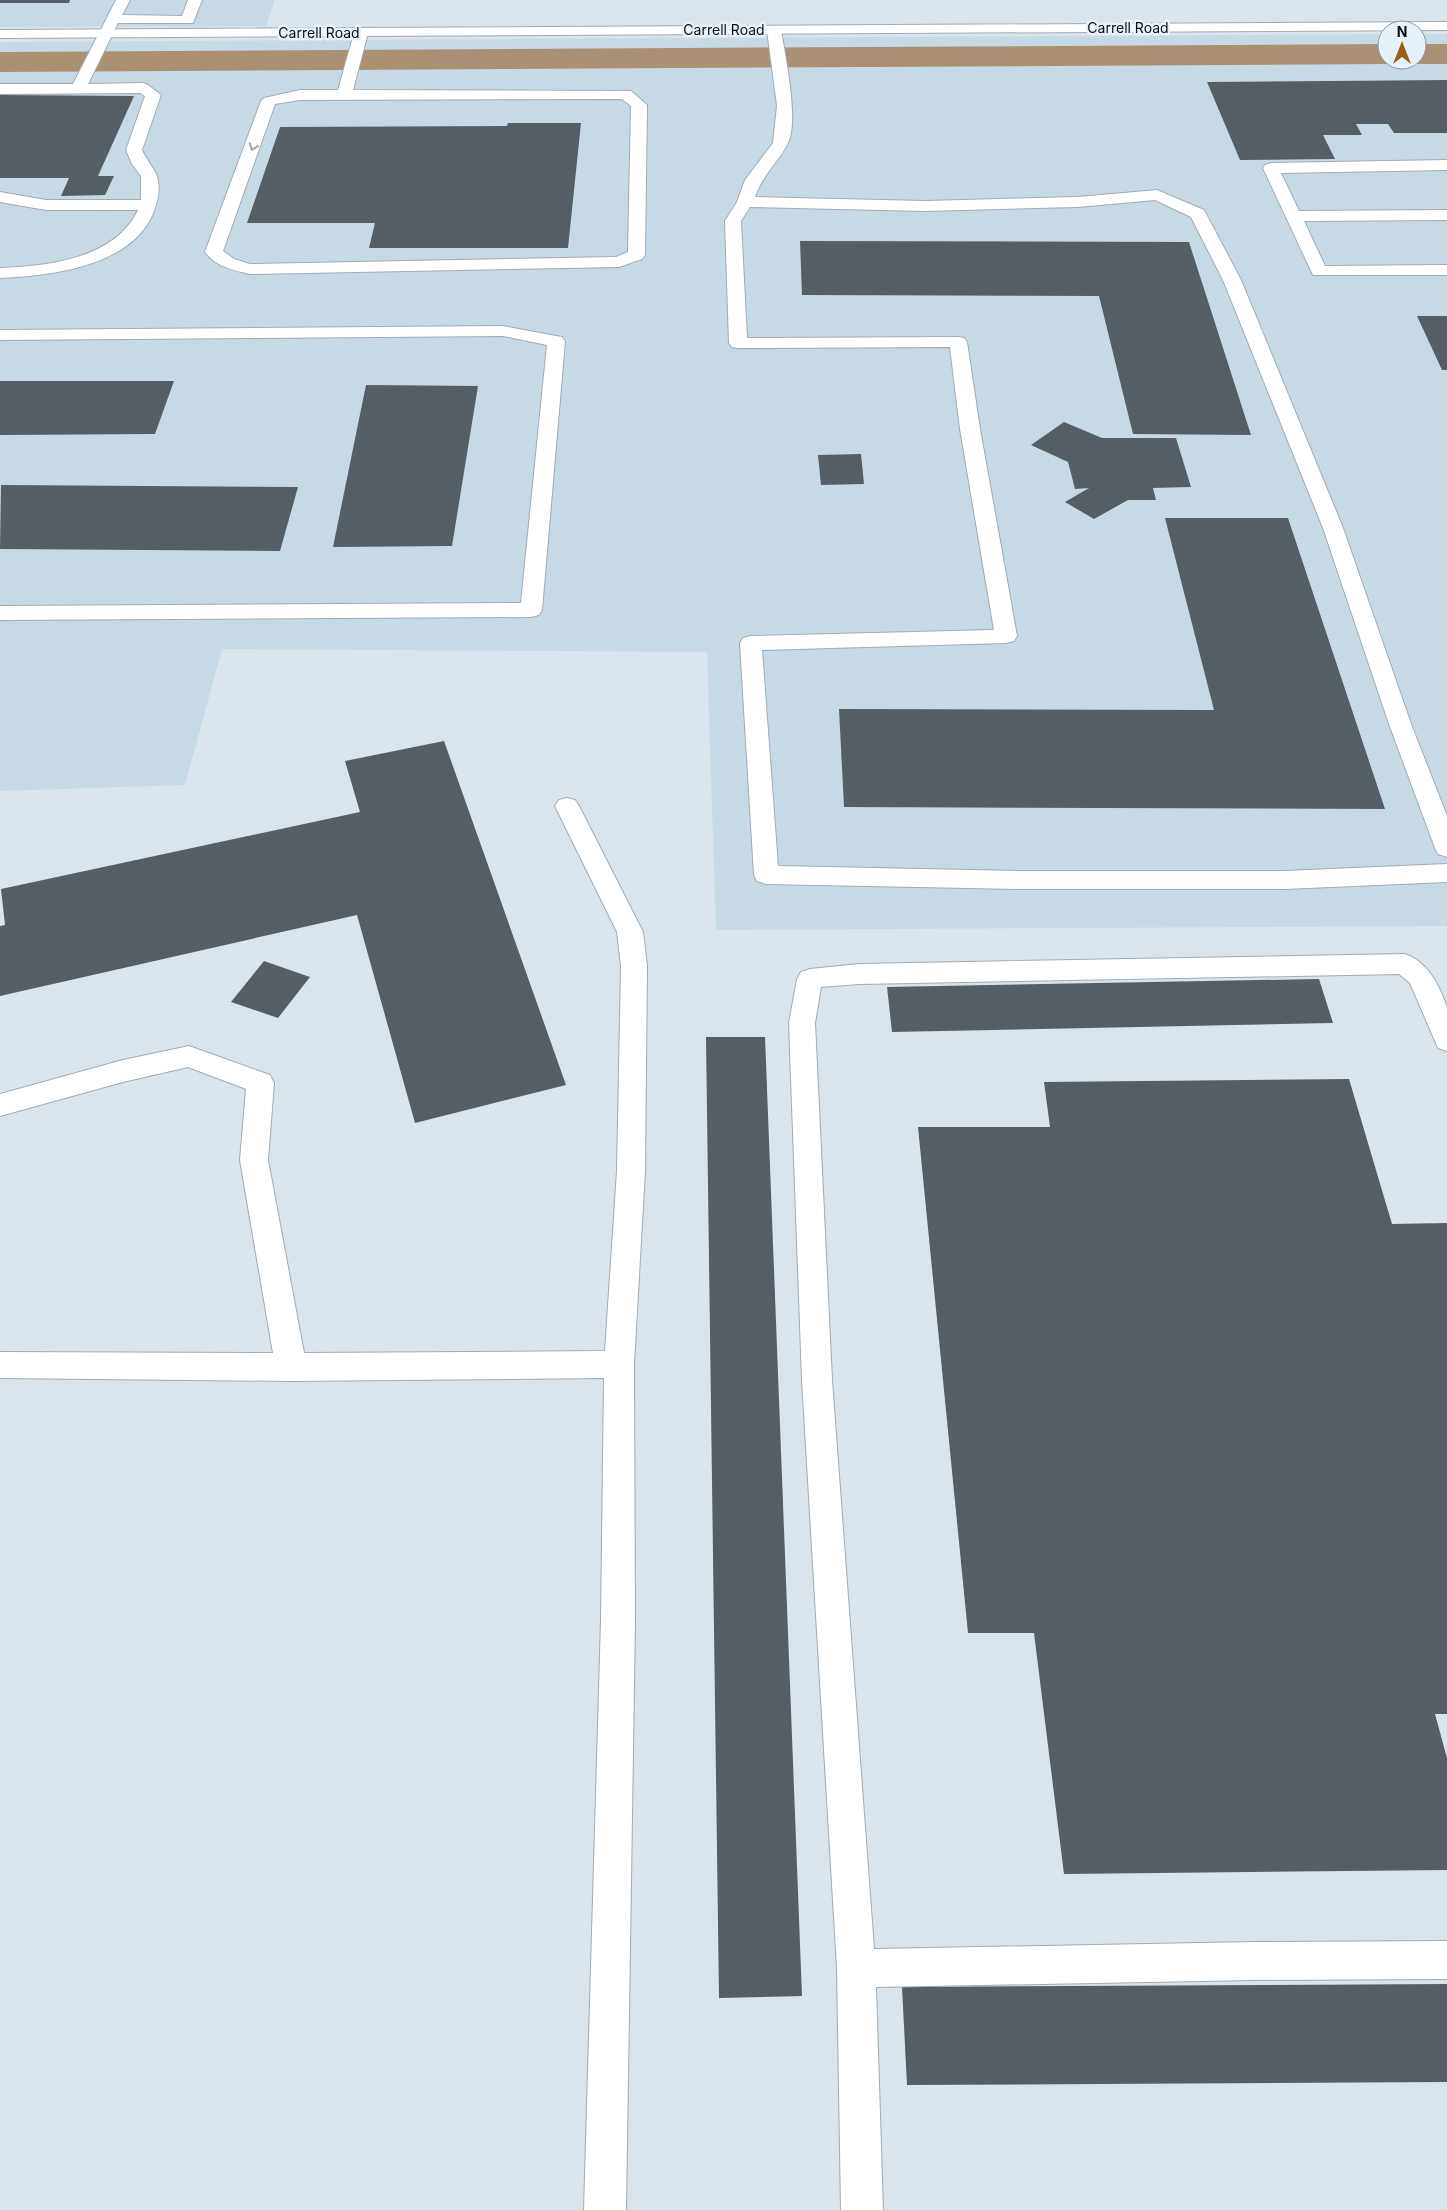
<svg xmlns="http://www.w3.org/2000/svg" width="1447" height="2210" font-family="Inter,sans-serif">
<rect width="100%" height="100%" fill="#d9e4ec"/>
<g fill="#c8d9e6">
<path d="M 0,0 L 275,0 L 266,26 L 0,27 Z"/>
<path d="M 1387,34 L 1387,60 L 1417,60 L 1417,34 L 1447,34 L 1447,926 L 716,930 L 707,652 L 222,649 L 185,785 L 0,791 L 0,42 Z"/>
</g>
<g fill="none" stroke-linecap="round" stroke-linejoin="round">
<g fill="#aa9174" fill-rule="evenodd">
<path d="M 1387,44 L 1387,60 L 1400,60 L 1399,61 L 1387,64 L 0,72 L 0,52 Z"/>
<path d="M 1417,44 L 1447,44 L 1447,64 L 1417,64 L 1405,61 L 1404,60 L 1417,60 Z"/>
</g>
</g>
<g fill="#555e65">
<path d="M 0,0 L 70,0 L 69,3 L 0,3 Z"/>
<path d="M 1447,80 L 1447,133 L 1394,133 L 1388,124 L 1356,124 L 1362,135 L 1323,135 L 1335,159 L 1240,160 L 1207,82 Z"/>
<path d="M 0,95 L 134,96 L 98,176 L 114,176 L 105,195 L 61,196 L 69,178 L 0,178 Z"/>
<path d="M 508,123 L 581,123 L 568,248 L 369,248 L 375,223 L 247,223 L 280,127 L 507,126 Z"/>
<path d="M 800,241 L 1189,242 L 1251,435 L 1133,434 L 1099,296 L 802,295 Z"/>
<path d="M 1417,316 L 1447,316 L 1447,370 L 1442,370 Z"/>
<path d="M 0,381 L 174,381 L 155,434 L 0,435 Z"/>
<path d="M 366,385 L 478,386 L 452,546 L 333,547 Z"/>
<path d="M 1064,422 L 1102,438 L 1176,438 L 1191,487 L 1153,488 L 1156,500 L 1128,500 L 1094,519 L 1065,502 L 1089,488 L 1075,489 L 1068,462 L 1031,445 Z"/>
<path d="M 861,454 L 864,484 L 821,485 L 818,455 Z"/>
<path d="M 1,485 L 298,487 L 280,551 L 0,549 Z"/>
<path d="M 1165,518 L 1288,518 L 1385,809 L 844,807 L 839,709 L 1214,710 Z"/>
<path d="M 444,741 L 566,1085 L 415,1123 L 357,915 L 0,996 L 0,926 L 5,925 L 1,889 L 360,812 L 345,761 Z"/>
<path d="M 264,961 L 310,977 L 278,1018 L 231,1002 Z"/>
<path d="M 1319,979 L 1333,1023 L 892,1032 L 887,987 Z"/>
<path d="M 706,1037 L 765,1037 L 802,1996 L 719,1998 Z"/>
<path d="M 1349,1079 L 1392,1224 L 1447,1223 L 1447,1714 L 1435,1714 L 1447,1758 L 1447,1870 L 1064,1874 L 1034,1633 L 968,1633 L 918,1127 L 1050,1127 L 1044,1082 Z"/>
<path d="M 1447,1984 L 1447,2082 L 907,2085 L 902,1987 Z"/>
</g>
<g fill="none" stroke-linecap="round" stroke-linejoin="round">
<defs>
<g id="service">
<path d="M 116,0 L 130,0 L 122,15 L 182,16 L 188,0 L 202,0 L 193,23 L 118,23 L 88,84 L 143,83 L 148,85 L 161,95 L 142,150 C 145,157 156,172 157,176 C 161,190 157,204 152,216 C 128,267 49,276 0,278 L 0,268 C 48,266 115,259 138,210 L 46,210 L 0,202 L 0,192 L 46,200 L 141,200 L 141,176 L 132,164 L 126,150 L 145,96 L 140,93 L 0,94 L 0,84 L 73,84 Z"/>
<path d="M 774,26 L 781,30 C 785,55 800,124 787,145 C 776,165 763,174 755,197 L 925,201 L 1078,197 L 1157,190 L 1204,210 L 1241,280 L 1343,528 L 1411,724 L 1447,816 L 1447,857 L 1438,854 L 1435,848 L 1389,724 L 1323,528 L 1223,280 L 1191,217 L 1155,200 L 1078,207 L 925,211 L 750,207 L 741,221 L 747,338 L 958,337 L 964,338 L 967,342 L 980,429 L 1017,636 L 1014,641 L 1006,643 L 762,650 L 778,866 L 1020,871 L 1285,871 L 1447,864 L 1447,882 L 1285,889 L 1020,889 L 766,884 L 757,881 L 754,875 L 740,643 L 743,638 L 751,636 L 994,630 L 960,429 L 950,347 L 738,348 L 732,347 L 729,343 L 725,221 L 737,202 L 745,180 L 773,143 L 777,106 L 767,30 Z"/>
<path d="M 361,29 L 368,33 L 353,90 L 631,91 L 647,105 L 645,255 L 642,259 L 619,267 L 250,274 C 233,270 216,267 205,252 L 261,101 L 264,98 L 300,90 L 338,90 L 354,33 ZM 622,99 L 631,106 L 628,252 L 616,257 L 250,264 L 234,259 L 223,251 L 275,104 L 300,100 Z"/>
<path d="M 1447,160 L 1447,170 L 1281,173 L 1299,211 L 1447,210 L 1447,220 L 1304,221 L 1325,266 L 1447,265 L 1447,275 L 1313,275 L 1263,168 L 1265,165 L 1271,163 Z"/>
<path d="M 503,326 L 556,336 L 562,337 L 565,341 L 542,610 L 539,615 L 531,617 L 0,620 L 0,606 L 521,603 L 547,345 L 503,336 L 0,340 L 0,330 Z"/>
<path d="M 567,798 L 575,800 L 579,806 L 643,932 L 647,966 L 645,1171 L 634,1364 L 635,1620 L 626,2210 L 584,2210 L 601,1620 L 604,1378 L 291,1381 L 0,1378 L 0,1352 L 273,1353 L 240,1160 L 246,1089 L 188,1067 L 123,1082 L 0,1116 L 0,1094 L 123,1060 L 189,1046 L 270,1075 L 274,1083 L 268,1160 L 304,1353 L 605,1351 L 617,1171 L 621,966 L 617,932 L 555,806 L 559,800 Z"/>
<path d="M 1405,954 C 1428,962 1440,986 1447,1008 C 1447,1021 1447,1038 1447,1051 L 1438,1048 L 1410,983 L 1399,974 L 859,984 L 821,987 L 815,1023 L 832,1380 L 874,1949 L 1254,1942 L 1447,1941 L 1447,1979 L 1254,1980 L 876,1987 L 883,2210 L 841,2210 L 837,1968 L 802,1380 L 789,1023 L 797,979 L 801,972 L 810,969 L 859,964 Z"/>
</g>
<path id="tertiary" d="M 1447,22 L 1447,30 L 0,38 L 0,30 Z"/>
</defs>
<use href="#service" stroke="#a1abb3" stroke-width="2"/>
<use href="#tertiary" stroke="#a1abb3" stroke-width="2"/>
<use href="#service" fill="#fff" fill-rule="evenodd"/>
<use href="#tertiary" fill="#fff" fill-rule="evenodd"/>
</g>
<defs><path id="oneway-chevron" d="M-2-3.5L2.5 0L-2 3.5" fill="none" stroke-width="1.6" stroke-linecap="round" stroke-linejoin="round" transform="scale(1.25)"/></defs>
<use stroke="#9fa0a1" href="#oneway-chevron" transform="translate(253 147) rotate(110)"/>
<g text-anchor="middle" stroke-width="5" stroke-linejoin="round" paint-order="stroke">
<g font-size="14" fill="#0e1114" stroke="#e7f1fa">
<text x="1128" y="33">Carrell Road</text>
<text x="724" y="35">Carrell Road</text>
<text x="319" y="38">Carrell Road</text>
</g>
</g>
<g transform="translate(1402 45)"><circle r="24" fill="#e7f1fa" stroke="#90979e"/>
<path d="M0-4L9 19L0 12L-9 19Z" fill="#956115"/>
<text y="-8" font-size="14" font-weight="bold" text-anchor="middle" fill="#0e1114">N</text>
</g>
</svg>
